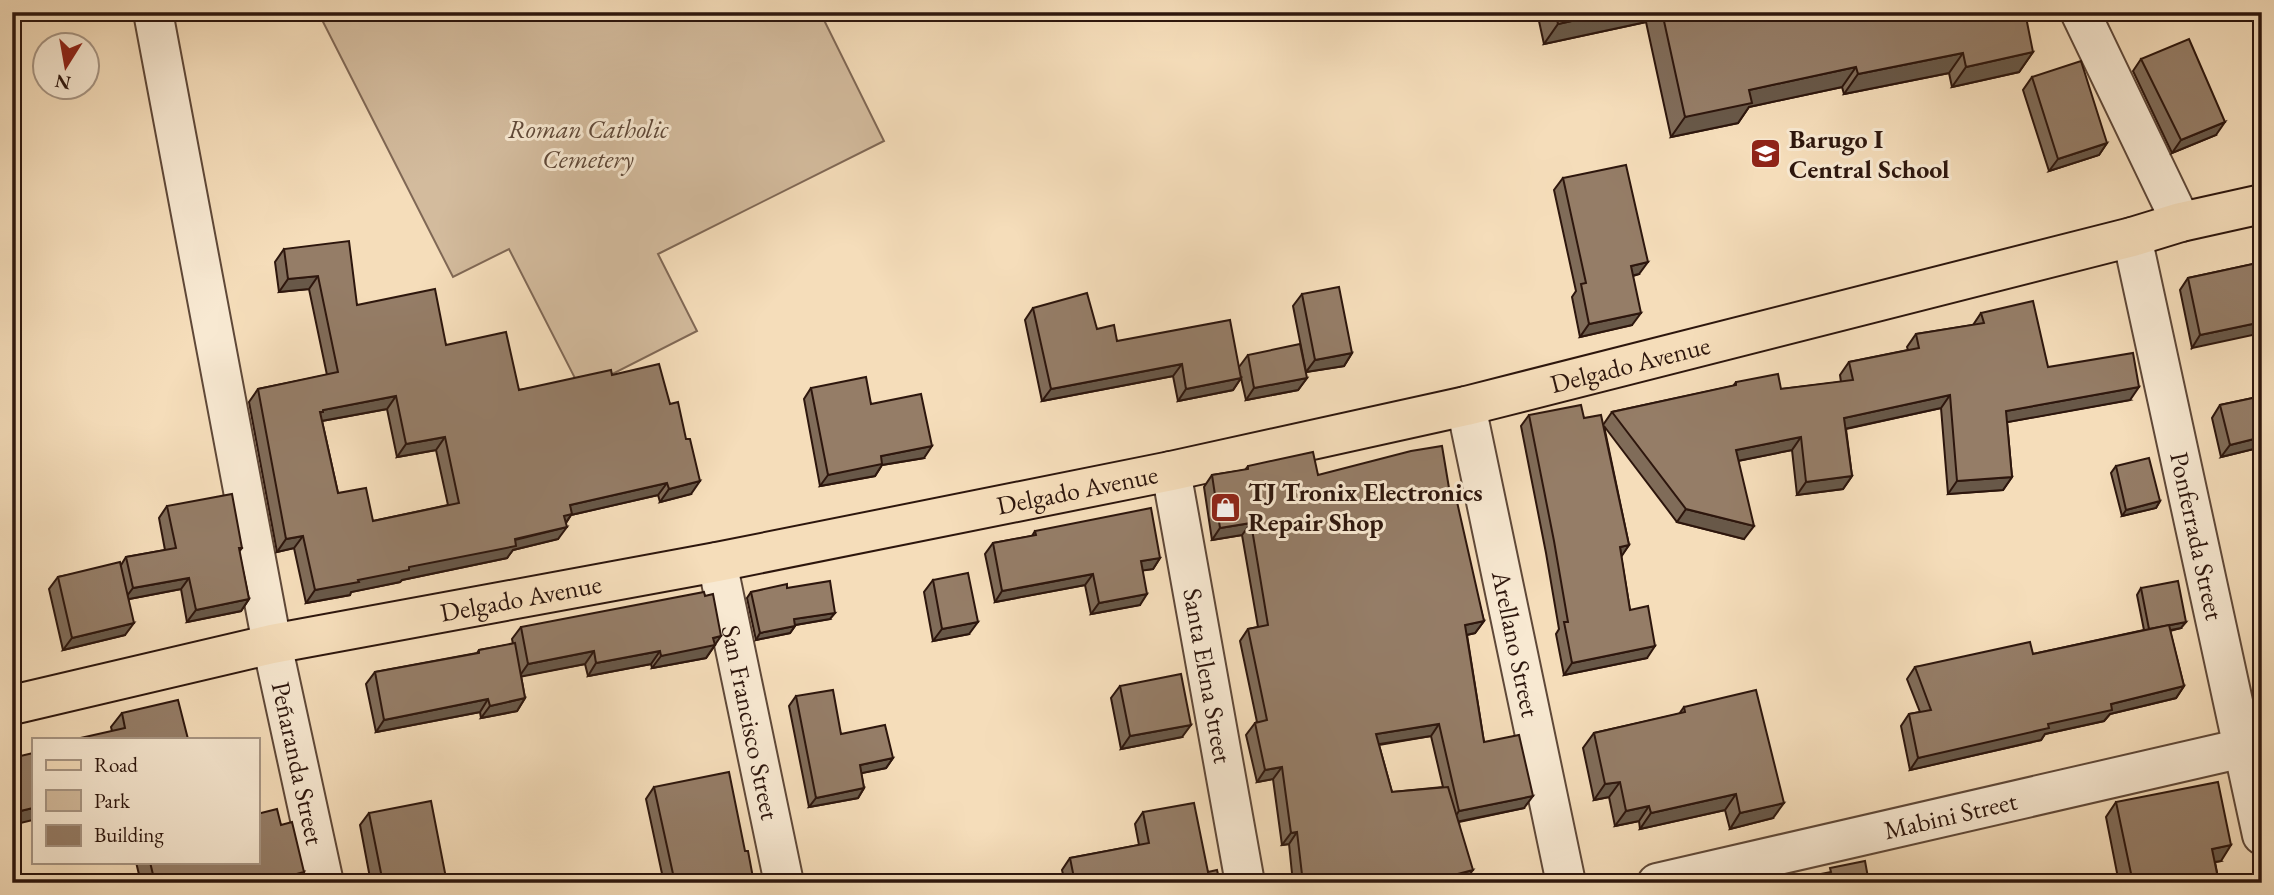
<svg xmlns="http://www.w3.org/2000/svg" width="2274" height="895" font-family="'EB Garamond',serif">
<rect width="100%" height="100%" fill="#f5ddba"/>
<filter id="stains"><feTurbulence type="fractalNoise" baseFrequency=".00286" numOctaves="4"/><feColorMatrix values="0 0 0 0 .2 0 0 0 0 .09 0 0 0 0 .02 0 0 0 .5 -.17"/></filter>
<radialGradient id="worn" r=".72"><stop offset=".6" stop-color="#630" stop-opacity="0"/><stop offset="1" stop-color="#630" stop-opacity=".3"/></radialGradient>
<path fill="#d3bb9d" stroke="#806855" stroke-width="2" d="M 318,12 L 820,12 L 884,141 L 658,254 L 697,331 L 581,390 L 509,249 L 453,277 Z"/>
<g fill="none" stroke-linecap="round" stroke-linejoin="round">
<defs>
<g id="minor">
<path id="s1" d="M 153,12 L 272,644 L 324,883"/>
<path d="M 2080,12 L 2181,222"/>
<path id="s2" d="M 2132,237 L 2262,835"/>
<path id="s3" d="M 1466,406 L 1566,883"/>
<path id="s4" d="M 1171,471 L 1245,883"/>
<path id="s5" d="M 717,562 L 784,883"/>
<path id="s6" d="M 1657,883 L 2243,748"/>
</g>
<g id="major">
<path id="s7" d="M 12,705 L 272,644 L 717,562 L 1171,471 L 1466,406 L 2132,237 L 2181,222 L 2262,204"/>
</g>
</defs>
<use href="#minor" stroke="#5f4838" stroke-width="42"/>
<use href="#major" stroke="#2d160d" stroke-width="42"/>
<use href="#minor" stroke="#f8e9d2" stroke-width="38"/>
<use href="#major" stroke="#f5ddba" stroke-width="38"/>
</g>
<g fill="#806c59" stroke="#2d160d" stroke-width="2" fill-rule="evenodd">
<path d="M 1537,12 L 1914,12 L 1915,17 L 2033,52 L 2019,72 L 1952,87 L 1949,73 L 1844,94 L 1842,87 L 1749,107 L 1738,123 L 1671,137 L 1646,22 L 1544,44 Z"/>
<path d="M 2141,59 L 2216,135 L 2172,153 L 2133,71 Z"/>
<path d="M 2032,77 L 2107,143 L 2099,155 L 2049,171 L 2023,90 Z"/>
<path d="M 1563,178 L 1639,274 L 1633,276 L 1632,325 L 1580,337 L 1572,297 L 1576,291 L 1554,190 Z"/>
<path d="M 284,249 L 357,305 L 446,345 L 519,390 L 612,375 L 691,494 L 660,502 L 658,495 L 571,515 L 566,523 L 558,539 L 513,550 L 507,558 L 402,580 L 400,582 L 351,592 L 350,595 L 306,603 L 294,548 L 277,552 L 249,402 L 258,389 L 327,375 L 309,289 L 279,292 L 275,262 ZM 387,409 L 397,457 L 436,450 L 448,505 L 373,521 L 338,493 L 322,421 Z"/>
<path d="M 2262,262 L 2192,348 L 2180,290 L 2188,278 Z"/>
<path d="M 1302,294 L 1352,353 L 1344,366 L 1306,372 L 1293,306 Z"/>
<path d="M 1033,308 L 1097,329 L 1117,341 L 1239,367 L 1248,355 L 1307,378 L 1298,390 L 1246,400 L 1241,378 L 1233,390 L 1178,401 L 1173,376 L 1042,401 L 1025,320 Z"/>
<path d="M 1981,313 L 2048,367 L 2130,400 L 2007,422 L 2012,477 L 2003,490 L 1948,494 L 1941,408 L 1846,429 L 1852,476 L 1843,489 L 1797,495 L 1792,450 L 1738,461 L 1744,539 L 1677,522 L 1604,426 L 1629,545 L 1621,556 L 1630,610 L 1647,658 L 1564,675 L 1556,634 L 1559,629 L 1546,553 L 1521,426 L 1529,415 L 1603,425 L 1612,412 L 1733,386 L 1736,382 L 1781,389 L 1841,382 L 1840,375 L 1849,362 L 1908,350 L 1907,347 L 1916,334 L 1973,325 Z"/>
<path d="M 811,388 L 871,404 L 924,458 L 882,465 L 875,476 L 820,486 L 804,399 Z"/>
<path d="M 2262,396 L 2262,447 L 2221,457 L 2212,418 L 2220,405 Z"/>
<path d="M 1248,466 L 1450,494 L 1484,621 L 1475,633 L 1467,635 L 1484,742 L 1524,808 L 1459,822 L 1464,882 L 1460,883 L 1293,883 L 1289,844 L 1282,845 L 1273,779 L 1257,782 L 1246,735 L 1255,723 L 1257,722 L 1240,641 L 1248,629 L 1258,627 L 1242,535 L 1212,540 L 1204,487 L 1212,475 L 1245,470 ZM 1431,736 L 1443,787 L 1392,792 L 1379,745 Z"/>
<path d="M 2116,466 L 2160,501 L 2156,508 L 2122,516 L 2111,473 Z"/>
<path d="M 167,506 L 242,548 L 239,552 L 249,599 L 241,611 L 187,622 L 181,589 L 129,599 L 125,635 L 63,650 L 49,589 L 58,577 L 121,565 L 126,557 L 165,550 L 159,518 Z"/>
<path d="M 1035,531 L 1160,558 L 1153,569 L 1143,570 L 1140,605 L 1091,614 L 1085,585 L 995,602 L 985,554 L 993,543 L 1032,536 Z"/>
<path d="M 933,580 L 969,634 L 933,641 L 924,592 Z"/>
<path d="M 787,588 L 830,619 L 795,625 L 795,626 L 790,633 L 756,640 L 747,598 L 751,592 Z"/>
<path d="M 2141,588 L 2181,628 L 2170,631 L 2184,686 L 2176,698 L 2110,714 L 2104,721 L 2045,734 L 2041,740 L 1910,770 L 1901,726 L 1909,714 L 1920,712 L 1907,679 L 1915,667 L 2033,654 L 2144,630 L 2137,595 Z"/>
<path d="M 521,627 L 715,645 L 706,658 L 652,668 L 651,664 L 588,676 L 585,664 L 521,676 L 525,698 L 517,711 L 481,718 L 480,712 L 376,732 L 366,684 L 375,672 L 477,653 L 479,650 L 513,644 L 512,639 Z"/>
<path d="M 2261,641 L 2262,641 L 2262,699 L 2253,653 Z"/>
<path d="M 1120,686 L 1182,737 L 1121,749 L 1111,698 Z"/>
<path d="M 796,696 L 841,734 L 893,758 L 886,768 L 861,773 L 864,788 L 858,798 L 809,807 L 789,706 Z"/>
<path d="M 1684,707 L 1773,818 L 1730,829 L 1725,810 L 1640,829 L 1639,821 L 1615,826 L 1609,797 L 1594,800 L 1583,748 L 1594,733 L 1679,714 Z"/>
<path d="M 122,713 L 188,739 L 112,731 L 111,727 Z"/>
<path d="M 654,787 L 745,851 L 754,883 L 664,883 L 646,799 Z"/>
<path d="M 2116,802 L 2221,861 L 2215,862 L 2219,883 L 2119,883 L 2106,817 Z"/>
<path d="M 1143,812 L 1220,883 L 1065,883 L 1062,870 L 1070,858 L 1139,845 L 1135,824 Z"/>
<path d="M 369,813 L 447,883 L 371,883 L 360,825 Z"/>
<path d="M 281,825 L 304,872 L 297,883 L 141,883 L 136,862 L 257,862 Z"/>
</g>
<g fill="#685848" stroke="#2d160d" stroke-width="2">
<path d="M 1612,12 L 1652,12 L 1646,22 L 1544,44 L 1558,24 Z"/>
<path d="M 2033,52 L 2019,72 L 1952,87 L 1966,67 Z"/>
<path d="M 1963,53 L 1949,73 L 1844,94 L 1858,74 Z"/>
<path d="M 1856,67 L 1842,87 L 1749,107 L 1738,123 L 1671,137 L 1685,117 L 1749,90 Z"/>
<path d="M 2225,122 L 2216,135 L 2172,153 L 2181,140 Z"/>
<path d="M 2107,143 L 2099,155 L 2049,171 L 2058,159 Z"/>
<path d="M 1648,262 L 1639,274 L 1622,278 L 1631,266 Z"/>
<path d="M 318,276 L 309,289 L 279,292 L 288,279 Z"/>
<path d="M 1641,313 L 1632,325 L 1580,337 L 1589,324 Z"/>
<path d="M 2262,322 L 2262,333 L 2192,348 L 2200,335 Z"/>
<path d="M 1352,353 L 1344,366 L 1306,372 L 1315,360 Z"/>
<path d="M 1182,364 L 1173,376 L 1042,401 L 1051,389 Z"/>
<path d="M 1241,378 L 1233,390 L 1178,401 L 1186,389 Z"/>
<path d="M 1307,378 L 1298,390 L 1246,400 L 1254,388 Z"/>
<path d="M 2139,387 L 2130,400 L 1997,424 L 2006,411 Z"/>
<path d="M 1950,395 L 1941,408 L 1835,431 L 1844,418 Z"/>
<path d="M 396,396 L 387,409 L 316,422 L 311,425 L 323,410 Z"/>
<path d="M 445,437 L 436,450 L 397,457 L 406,444 Z"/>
<path d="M 1801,437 L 1792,450 L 1727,463 L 1736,450 Z"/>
<path d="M 2262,437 L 2262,447 L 2221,457 L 2230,445 Z"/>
<path d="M 932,446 L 924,458 L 882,465 L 875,476 L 820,486 L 828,475 L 881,456 Z"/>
<path d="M 1852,476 L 1843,489 L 1797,495 L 1806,482 Z"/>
<path d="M 2012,477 L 2003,490 L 1948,494 L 1957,481 Z"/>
<path d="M 700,481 L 691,494 L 660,502 L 669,489 Z"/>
<path d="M 667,483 L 658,495 L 571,515 L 563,527 L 555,529 L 570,505 Z"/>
<path d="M 2160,501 L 2156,508 L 2122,516 L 2126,510 Z"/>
<path d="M 1686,509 L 1754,526 L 1744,539 L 1677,522 Z"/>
<path d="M 1251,523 L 1242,535 L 1212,540 L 1220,528 Z"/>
<path d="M 567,527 L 558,539 L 513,550 L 507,558 L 402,580 L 400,582 L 351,592 L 350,595 L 306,603 L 315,590 Z"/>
<path d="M 303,536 L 294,548 L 277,552 L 286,539 Z"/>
<path d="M 1629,545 L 1621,557 L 1620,547 Z"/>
<path d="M 1160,558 L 1153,569 L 1133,572 L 1141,561 Z"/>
<path d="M 1093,574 L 1085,585 L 995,602 L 1002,591 Z"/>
<path d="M 189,578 L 181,589 L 124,600 L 133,588 Z"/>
<path d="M 1147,594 L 1140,605 L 1091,614 L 1099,603 Z"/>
<path d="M 249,599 L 241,611 L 187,622 L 196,610 Z"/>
<path d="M 835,613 L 830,619 L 789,626 L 794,619 Z"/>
<path d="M 1484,621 L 1475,633 L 1457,637 L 1465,625 Z"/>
<path d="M 978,622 L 969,634 L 933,641 L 942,629 Z"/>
<path d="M 2186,622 L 2181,628 L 2145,635 L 2149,629 Z"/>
<path d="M 134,623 L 125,635 L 63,650 L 72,638 Z"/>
<path d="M 795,626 L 790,633 L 756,640 L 760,633 Z"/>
<path d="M 721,636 L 706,658 L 652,668 L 661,656 L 713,638 Z"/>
<path d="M 1655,646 L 1647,658 L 1564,675 L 1572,663 Z"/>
<path d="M 594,651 L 585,664 L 519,677 L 528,664 Z"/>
<path d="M 660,651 L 651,664 L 588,676 L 596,663 Z"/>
<path d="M 2184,686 L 2176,698 L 2110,714 L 2104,721 L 2045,734 L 2041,740 L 1910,770 L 1918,758 L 2111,704 Z"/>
<path d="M 525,698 L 517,711 L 481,718 L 490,706 Z"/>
<path d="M 488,699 L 480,712 L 376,732 L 384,720 Z"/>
<path d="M 1439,724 L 1431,736 L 1367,746 L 1376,734 Z"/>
<path d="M 1191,725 L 1182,737 L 1121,749 L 1130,736 Z"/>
<path d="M 893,758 L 886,768 L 853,775 L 860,765 Z"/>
<path d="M 1282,767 L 1273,779 L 1257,782 L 1265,770 Z"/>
<path d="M 1620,782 L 1609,797 L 1594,800 L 1605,784 Z"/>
<path d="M 864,788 L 858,798 L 809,807 L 816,798 Z"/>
<path d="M 1736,794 L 1725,810 L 1640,829 L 1651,813 Z"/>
<path d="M 1533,796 L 1524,808 L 1451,823 L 1459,811 Z"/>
<path d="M 1784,803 L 1773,818 L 1730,829 L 1740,813 Z"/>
<path d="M 1649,806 L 1639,821 L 1615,826 L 1626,811 Z"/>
<path d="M 33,808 L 33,820 L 12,825 L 12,813 Z"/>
<path d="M 1297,832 L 1289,844 L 1282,845 L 1291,833 Z"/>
<path d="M 2231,845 L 2221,861 L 2202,864 L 2212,849 Z"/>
<path d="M 1473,870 L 1464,882 L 1460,883 L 1426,883 Z"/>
<path d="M 304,872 L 297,883 L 288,883 L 293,875 Z"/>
<path d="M 1425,877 L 1421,883 L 1397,883 Z"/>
</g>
<g fill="#957d67" stroke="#2d160d" stroke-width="2" fill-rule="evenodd">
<path d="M 1555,12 L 1612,12 L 1558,24 Z"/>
<path d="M 1662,12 L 1914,12 L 1915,17 L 1939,12 L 2025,12 L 2033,52 L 1966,67 L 1963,53 L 1858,74 L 1856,67 L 1749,90 L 1752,103 L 1685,117 Z"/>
<path d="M 2189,39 L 2225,122 L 2181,140 L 2141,59 Z"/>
<path d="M 2081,61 L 2107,143 L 2058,159 L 2032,77 Z"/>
<path d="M 1626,165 L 1648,262 L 1631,266 L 1641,313 L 1589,324 L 1581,284 L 1586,283 L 1563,178 Z"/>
<path d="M 349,241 L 357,305 L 435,289 L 446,345 L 506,332 L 519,390 L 611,370 L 612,375 L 659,364 L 670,404 L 678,402 L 686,439 L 690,439 L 700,481 L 669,489 L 667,483 L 570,505 L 572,514 L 564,516 L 567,527 L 515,539 L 516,546 L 409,567 L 409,570 L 358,580 L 359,582 L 315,590 L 303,536 L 286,539 L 258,389 L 338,372 L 318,276 L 288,279 L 284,249 ZM 396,396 L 406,444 L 445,437 L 459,503 L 373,521 L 366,488 L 338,493 L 320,412 L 323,412 L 323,410 Z"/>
<path d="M 2262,262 L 2262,322 L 2200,335 L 2188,278 Z"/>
<path d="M 1339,287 L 1352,353 L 1315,360 L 1302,294 Z"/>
<path d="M 1087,293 L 1097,329 L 1114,325 L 1117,341 L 1230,320 L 1241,378 L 1186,389 L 1182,364 L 1051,389 L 1033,308 Z"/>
<path d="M 2033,301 L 2048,367 L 2133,353 L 2139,387 L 2006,411 L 2012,477 L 1957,481 L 1950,395 L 1844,418 L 1852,476 L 1806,482 L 1801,437 L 1736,450 L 1754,526 L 1686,509 L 1612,412 L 1736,385 L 1736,382 L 1778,374 L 1781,389 L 1853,380 L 1849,362 L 1919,348 L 1916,334 L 1984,323 L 1981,313 Z"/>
<path d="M 1300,344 L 1307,378 L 1254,388 L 1248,355 Z"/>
<path d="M 866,377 L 871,404 L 921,394 L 932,446 L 881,456 L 882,464 L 828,475 L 811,388 Z"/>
<path d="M 2262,396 L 2262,437 L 2230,445 L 2220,405 Z"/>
<path d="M 1581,405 L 1584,418 L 1601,415 L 1629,545 L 1620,547 L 1630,610 L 1648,606 L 1655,646 L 1572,663 L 1564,622 L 1568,622 L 1554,541 L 1529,415 Z"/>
<path d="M 1442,446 L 1450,494 L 1455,493 L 1484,621 L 1465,625 L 1484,742 L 1519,735 L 1533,796 L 1459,811 L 1439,724 L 1376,734 L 1392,792 L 1448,787 L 1473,870 L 1427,882 L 1425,877 L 1397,883 L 1303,883 L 1297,832 L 1291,833 L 1282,767 L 1265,770 L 1255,723 L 1267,720 L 1248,629 L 1268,625 L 1251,523 L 1220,528 L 1212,475 L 1248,469 L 1248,466 L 1313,452 L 1318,475 L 1411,451 Z"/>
<path d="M 2149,458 L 2160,501 L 2126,510 L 2116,466 Z"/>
<path d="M 232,494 L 242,548 L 239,548 L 249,599 L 196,610 L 189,578 L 133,588 L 126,557 L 176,548 L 167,506 Z"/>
<path d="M 1151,508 L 1160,558 L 1141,561 L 1147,594 L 1099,603 L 1093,574 L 1002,591 L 993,543 L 1036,535 L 1035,531 Z"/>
<path d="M 120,562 L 134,623 L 72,638 L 58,577 Z"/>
<path d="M 968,573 L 978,622 L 942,629 L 933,580 Z"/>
<path d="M 830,581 L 835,613 L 794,619 L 795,626 L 760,633 L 751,592 L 787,584 L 787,588 Z"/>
<path d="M 2178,581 L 2186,622 L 2149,629 L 2141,588 Z"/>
<path d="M 704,592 L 705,596 L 713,594 L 721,636 L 713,638 L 715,645 L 661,656 L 660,651 L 596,663 L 594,651 L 528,664 L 521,627 Z"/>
<path d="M 2169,625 L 2184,686 L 2111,704 L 2112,710 L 2048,724 L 2049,728 L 1918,758 L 1909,714 L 1931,710 L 1915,667 L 2030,642 L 2033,654 Z"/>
<path d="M 515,643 L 525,698 L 490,706 L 488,699 L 384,720 L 375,672 L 479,653 L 479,650 Z"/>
<path d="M 1181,674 L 1191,725 L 1130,736 L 1120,686 Z"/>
<path d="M 833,690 L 841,734 L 885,725 L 893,758 L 860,765 L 864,788 L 816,798 L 796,696 Z"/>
<path d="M 1756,690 L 1784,803 L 1740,813 L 1736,794 L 1651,813 L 1649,806 L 1626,811 L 1620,782 L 1605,784 L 1594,733 L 1685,712 L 1684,707 Z"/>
<path d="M 178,700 L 188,739 L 76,739 L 125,728 L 122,713 Z"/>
<path d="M 33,753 L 33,808 L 12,813 L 12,758 Z"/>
<path d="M 729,772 L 745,851 L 748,851 L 754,883 L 675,883 L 654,787 Z"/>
<path d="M 2218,782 L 2231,845 L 2212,849 L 2219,883 L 2133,883 L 2116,802 Z"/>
<path d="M 431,801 L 447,883 L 383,883 L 369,813 Z"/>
<path d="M 1194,803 L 1208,872 L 1217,870 L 1220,883 L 1075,883 L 1070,858 L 1149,843 L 1143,812 Z"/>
<path d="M 277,809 L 281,825 L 292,822 L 304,872 L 293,875 L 295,883 L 155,883 L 150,862 L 257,862 L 257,814 Z"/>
<path d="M 1865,861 L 1869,883 L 1776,883 L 1831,872 L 1830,868 Z"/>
<path d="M 991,877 L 993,883 L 961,883 Z"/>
</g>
<defs>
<symbol id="school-square" viewBox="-11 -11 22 22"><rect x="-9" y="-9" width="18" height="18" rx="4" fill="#8f2418" stroke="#f8e9d2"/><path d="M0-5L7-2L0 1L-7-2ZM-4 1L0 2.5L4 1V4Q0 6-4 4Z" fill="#fff"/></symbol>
<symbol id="shop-square" viewBox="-11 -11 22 22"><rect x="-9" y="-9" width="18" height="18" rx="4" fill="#8f2418" stroke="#f8e9d2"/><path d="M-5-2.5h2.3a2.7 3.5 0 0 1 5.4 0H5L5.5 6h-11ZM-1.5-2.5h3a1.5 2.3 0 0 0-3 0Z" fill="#fff"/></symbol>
</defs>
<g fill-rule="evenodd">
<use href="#school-square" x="1748" y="136" width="35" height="35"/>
<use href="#shop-square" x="1208" y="490" width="35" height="35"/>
</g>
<g text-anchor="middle" stroke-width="6" stroke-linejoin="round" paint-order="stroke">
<g font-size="26" font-style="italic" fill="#5f4838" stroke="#f8e9d2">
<text x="588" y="138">Roman Catholic<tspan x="588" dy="30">Cemetery</tspan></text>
</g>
<g font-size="26" font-weight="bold" fill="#2d160d" stroke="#f8e9d2" text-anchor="start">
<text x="1789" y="148">Barugo I<tspan x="1789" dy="30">Central School</tspan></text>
<text x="1248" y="501">TJ Tronix Electronics<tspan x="1248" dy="30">Repair Shop</tspan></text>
</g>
<g font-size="26" fill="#2d160d" stroke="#f8e9d2">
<text dy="9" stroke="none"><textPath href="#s7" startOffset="1654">Delgado Avenue</textPath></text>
<text dy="9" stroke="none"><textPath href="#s7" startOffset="1087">Delgado Avenue</textPath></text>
<text dy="9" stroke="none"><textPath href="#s2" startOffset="306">Ponferrada Street</textPath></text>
<text dy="9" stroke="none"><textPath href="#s7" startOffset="520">Delgado Avenue</textPath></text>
<text dy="9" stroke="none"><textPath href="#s3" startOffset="243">Arellano Street</textPath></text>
<text dy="9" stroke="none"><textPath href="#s4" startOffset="208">Santa Elena Street</textPath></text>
<text dy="9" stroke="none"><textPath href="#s5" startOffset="164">San Francisco Street</textPath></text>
<text dy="9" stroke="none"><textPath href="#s1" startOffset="765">Peñaranda Street</textPath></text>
<text dy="9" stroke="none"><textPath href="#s6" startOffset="301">Mabini Street</textPath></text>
</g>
</g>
<rect width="2274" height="895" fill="none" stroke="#f5ddba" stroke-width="42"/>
<rect x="14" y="14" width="2246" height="867" fill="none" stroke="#2d160d" stroke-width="3.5"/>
<rect x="21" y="21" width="2232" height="853" fill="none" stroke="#2d160d" stroke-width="2"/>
<rect x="32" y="738" width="228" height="126" fill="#f8e9d2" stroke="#a79583" stroke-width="2"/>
<rect x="46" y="760" width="35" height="10" fill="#f5ddba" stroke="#a79583" stroke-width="2"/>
<text x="94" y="772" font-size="21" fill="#2d160d">Road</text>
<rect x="46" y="790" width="35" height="21" fill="#d3bb9d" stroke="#a79583" stroke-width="2"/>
<text x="94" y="808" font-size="21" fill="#2d160d">Park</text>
<rect x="46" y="825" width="35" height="21" fill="#957d67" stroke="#a79583" stroke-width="2"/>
<text x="94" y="842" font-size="21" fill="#2d160d">Building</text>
<g transform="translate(66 66) rotate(191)"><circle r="33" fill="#f8e9d2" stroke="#a79583" stroke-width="2"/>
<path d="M0-5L12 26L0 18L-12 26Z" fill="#8f2418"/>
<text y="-10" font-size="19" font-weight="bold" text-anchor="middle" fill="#2d160d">N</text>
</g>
<rect width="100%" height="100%" filter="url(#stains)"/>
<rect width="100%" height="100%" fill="url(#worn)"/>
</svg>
